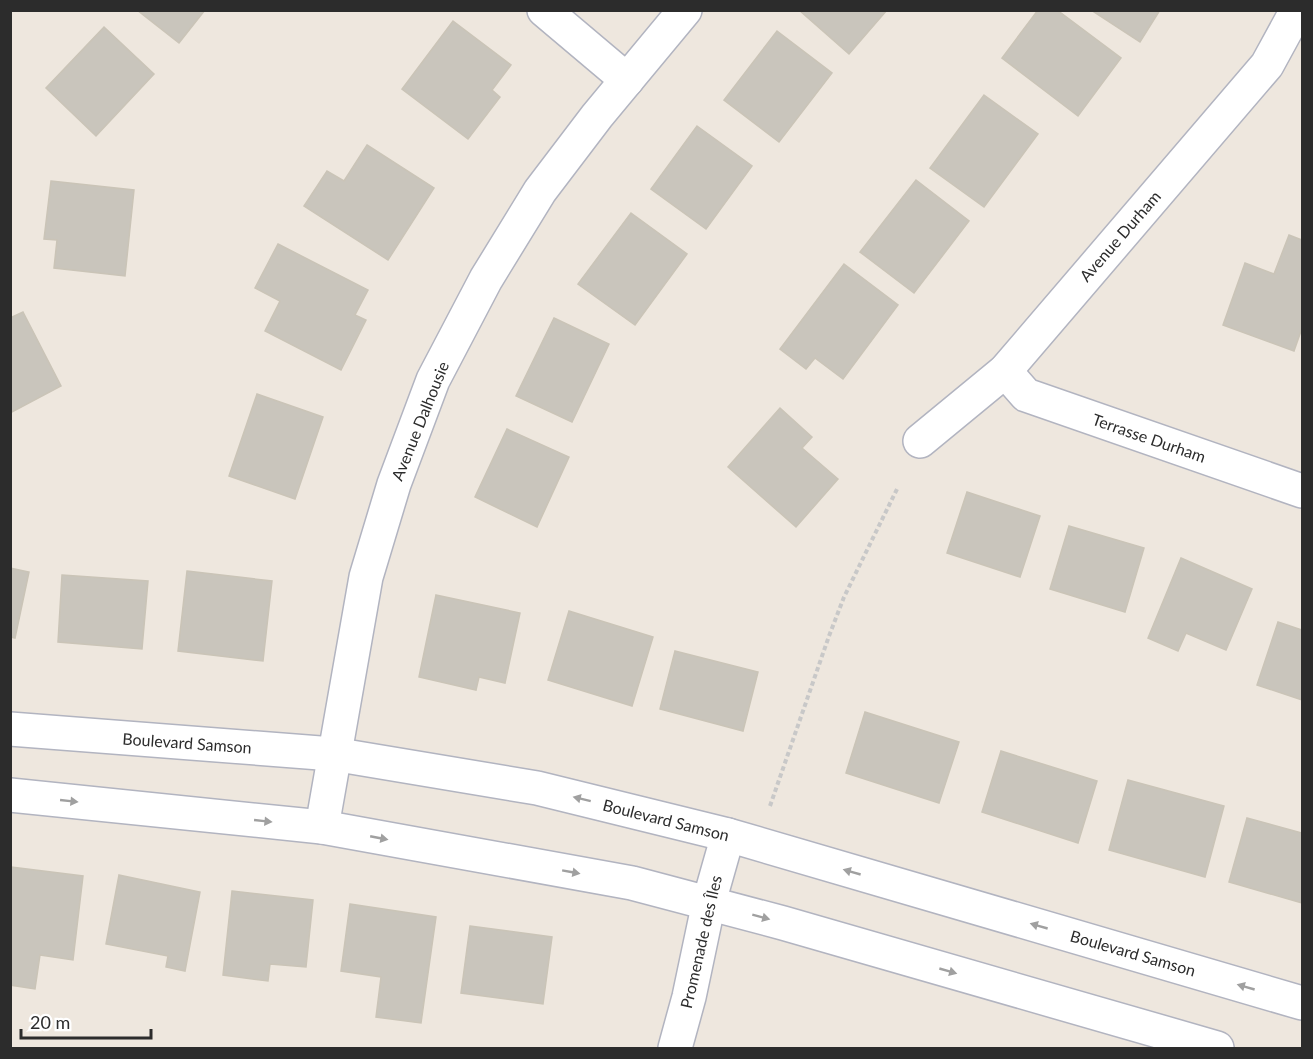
<svg xmlns="http://www.w3.org/2000/svg" width="1313" height="1059" font-family="Lato,sans-serif">
<rect width="100%" height="100%" fill="#eee7de"/>
<g fill="#c9c5bc" stroke="#cac4b7" stroke-width="1.5">
<path d="M 137,10 L 205,10 L 179,43 Z"/>
<path d="M 799,10 L 887,10 L 849,54 Z"/>
<path d="M 1038,10 L 1057,10 L 1121,58 L 1078,116 L 1002,58 Z"/>
<path d="M 1091,10 L 1160,10 L 1140,42 Z"/>
<path d="M 453,21 L 511,65 L 492,90 L 500,97 L 468,139 L 402,89 Z"/>
<path d="M 104,27 L 154,74 L 96,136 L 46,88 Z"/>
<path d="M 777,31 L 832,73 L 779,142 L 724,100 Z"/>
<path d="M 984,95 L 1038,134 L 984,207 L 930,168 Z"/>
<path d="M 697,126 L 752,166 L 706,229 L 651,189 Z"/>
<path d="M 367,145 L 434,188 L 388,260 L 304,206 L 327,171 L 344,181 Z"/>
<path d="M 916,180 L 969,221 L 914,293 L 860,252 Z"/>
<path d="M 51,181 L 134,190 L 125,276 L 54,268 L 57,240 L 44,239 Z"/>
<path d="M 631,213 L 687,254 L 635,325 L 578,284 Z"/>
<path d="M 1289,235 L 1302,240 L 1302,328 L 1294,351 L 1223,325 L 1245,263 L 1274,274 Z"/>
<path d="M 278,244 L 368,290 L 355,315 L 366,320 L 341,370 L 265,331 L 280,301 L 255,288 Z"/>
<path d="M 844,264 L 898,305 L 843,379 L 815,358 L 806,369 L 780,349 Z"/>
<path d="M 23,312 L 61,386 L 10,413 L 10,318 Z"/>
<path d="M 554,318 L 609,344 L 572,422 L 516,396 Z"/>
<path d="M 257,394 L 323,417 L 295,499 L 229,476 Z"/>
<path d="M 780,408 L 812,437 L 802,448 L 838,479 L 796,527 L 728,467 Z"/>
<path d="M 507,429 L 569,457 L 537,527 L 475,497 Z"/>
<path d="M 967,492 L 1040,516 L 1020,577 L 947,553 Z"/>
<path d="M 1069,526 L 1144,548 L 1125,612 L 1050,589 Z"/>
<path d="M 1181,558 L 1252,589 L 1226,650 L 1186,633 L 1178,651 L 1148,638 Z"/>
<path d="M 10,568 L 29,572 L 15,638 L 10,637 Z"/>
<path d="M 187,571 L 272,581 L 263,661 L 178,651 Z"/>
<path d="M 62,575 L 148,581 L 142,649 L 58,642 Z"/>
<path d="M 436,595 L 520,613 L 505,683 L 479,677 L 476,690 L 419,677 Z"/>
<path d="M 569,611 L 653,637 L 632,706 L 548,680 Z"/>
<path d="M 1278,622 L 1302,630 L 1302,700 L 1257,685 Z"/>
<path d="M 675,651 L 758,672 L 743,731 L 660,709 Z"/>
<path d="M 865,712 L 959,742 L 939,803 L 846,773 Z"/>
<path d="M 1001,751 L 1097,781 L 1078,843 L 982,812 Z"/>
<path d="M 1128,780 L 1224,806 L 1205,877 L 1109,850 Z"/>
<path d="M 1247,818 L 1302,833 L 1302,903 L 1229,882 Z"/>
<path d="M 11,867 L 83,876 L 73,960 L 40,955 L 35,989 L 10,985 Z"/>
<path d="M 119,875 L 200,892 L 185,971 L 166,967 L 168,956 L 106,944 Z"/>
<path d="M 232,891 L 313,900 L 306,967 L 270,964 L 268,981 L 223,975 Z"/>
<path d="M 350,904 L 436,917 L 421,1023 L 376,1017 L 381,977 L 341,971 Z"/>
<path d="M 470,926 L 552,937 L 543,1004 L 461,993 Z"/>
</g>
<g fill="none" stroke-linecap="round" stroke-linejoin="round">
<defs>
<g id="minor">
<path d="M 544,10 L 627,80"/>
<path d="M 1005,371 L 1026,395 L 1302,491"/>
<path d="M 920,441 L 1005,371 L 1267,65 L 1297,10"/>
<path d="M 322,827 L 366,577 L 394,484 L 433,380 L 486,279 L 540,191 L 597,116 L 685,10"/>
<path d="M 675,1048 L 689,997 L 709,902 L 728,835"/>
</g>
<g id="tertiary">
<path d="M 10,729 L 333,754 L 537,788 L 728,835 L 1302,1003"/>
<path d="M 10,795 L 322,827 L 632,883 L 783,923 L 1217,1048"/>
</g>
</defs>
<use href="#minor" stroke="#b2b4c0" stroke-width="36"/>
<use href="#tertiary" stroke="#b2b4c0" stroke-width="36"/>
<path stroke="#c8c8c8" stroke-width="4" stroke-dasharray="4.5 3" stroke-linecap="butt" d="M 770,806 L 829,636 L 844,597 L 898,487"/>
<use href="#minor" stroke="#fff" stroke-width="33"/>
<use href="#tertiary" stroke="#fff" stroke-width="33"/>
</g>
<defs><path id="oneway-solid" d="M-6-.8H1V-3.2L6.5 0L1 3.2V.8H-6Z" transform="scale(1.5)"/></defs>
<g fill="#a0a0a0">
<use href="#oneway-solid" transform="translate(582 799) rotate(-166)"/>
<use href="#oneway-solid" transform="translate(69 801) rotate(6)"/>
<use href="#oneway-solid" transform="translate(263 821) rotate(6)"/>
<use href="#oneway-solid" transform="translate(379 838) rotate(11)"/>
<use href="#oneway-solid" transform="translate(571 872) rotate(10)"/>
<use href="#oneway-solid" transform="translate(852 872) rotate(-164)"/>
<use href="#oneway-solid" transform="translate(761 917) rotate(15)"/>
<use href="#oneway-solid" transform="translate(1039 926) rotate(-164)"/>
<use href="#oneway-solid" transform="translate(948 971) rotate(16)"/>
<use href="#oneway-solid" transform="translate(1246 987) rotate(-164)"/>
</g>
<g text-anchor="middle" stroke-width="4.5" stroke-linejoin="round" paint-order="stroke">
<g font-size="16" fill="#2c2c2c" stroke="#fff">
<text transform="translate(1120 236) rotate(-49)" y="6">Avenue Durham</text>
<text transform="translate(420 421) rotate(-68)" y="6">Avenue Dalhousie</text>
<text transform="translate(1149 438) rotate(19)" y="6">Terrasse Durham</text>
<text transform="translate(187 743) rotate(4)" y="6">Boulevard Samson</text>
<text transform="translate(666 820) rotate(14)" y="6">Boulevard Samson</text>
<text transform="translate(701 942) rotate(-77)" y="6">Promenade des Îles</text>
<text transform="translate(1133 953) rotate(16)" y="6">Boulevard Samson</text>
</g>
</g>
<rect width="1313" height="1059" fill="none" stroke="#2c2c2c" stroke-width="24"/>
<path d="M21 1029v9h130v-9" fill="none" stroke="#2c2c2c" stroke-width="3"/>
<text x="30" y="1029" font-size="18" fill="#2c2c2c" stroke="#ffffff" stroke-width="4.5" paint-order="stroke">20 m</text>
</svg>
